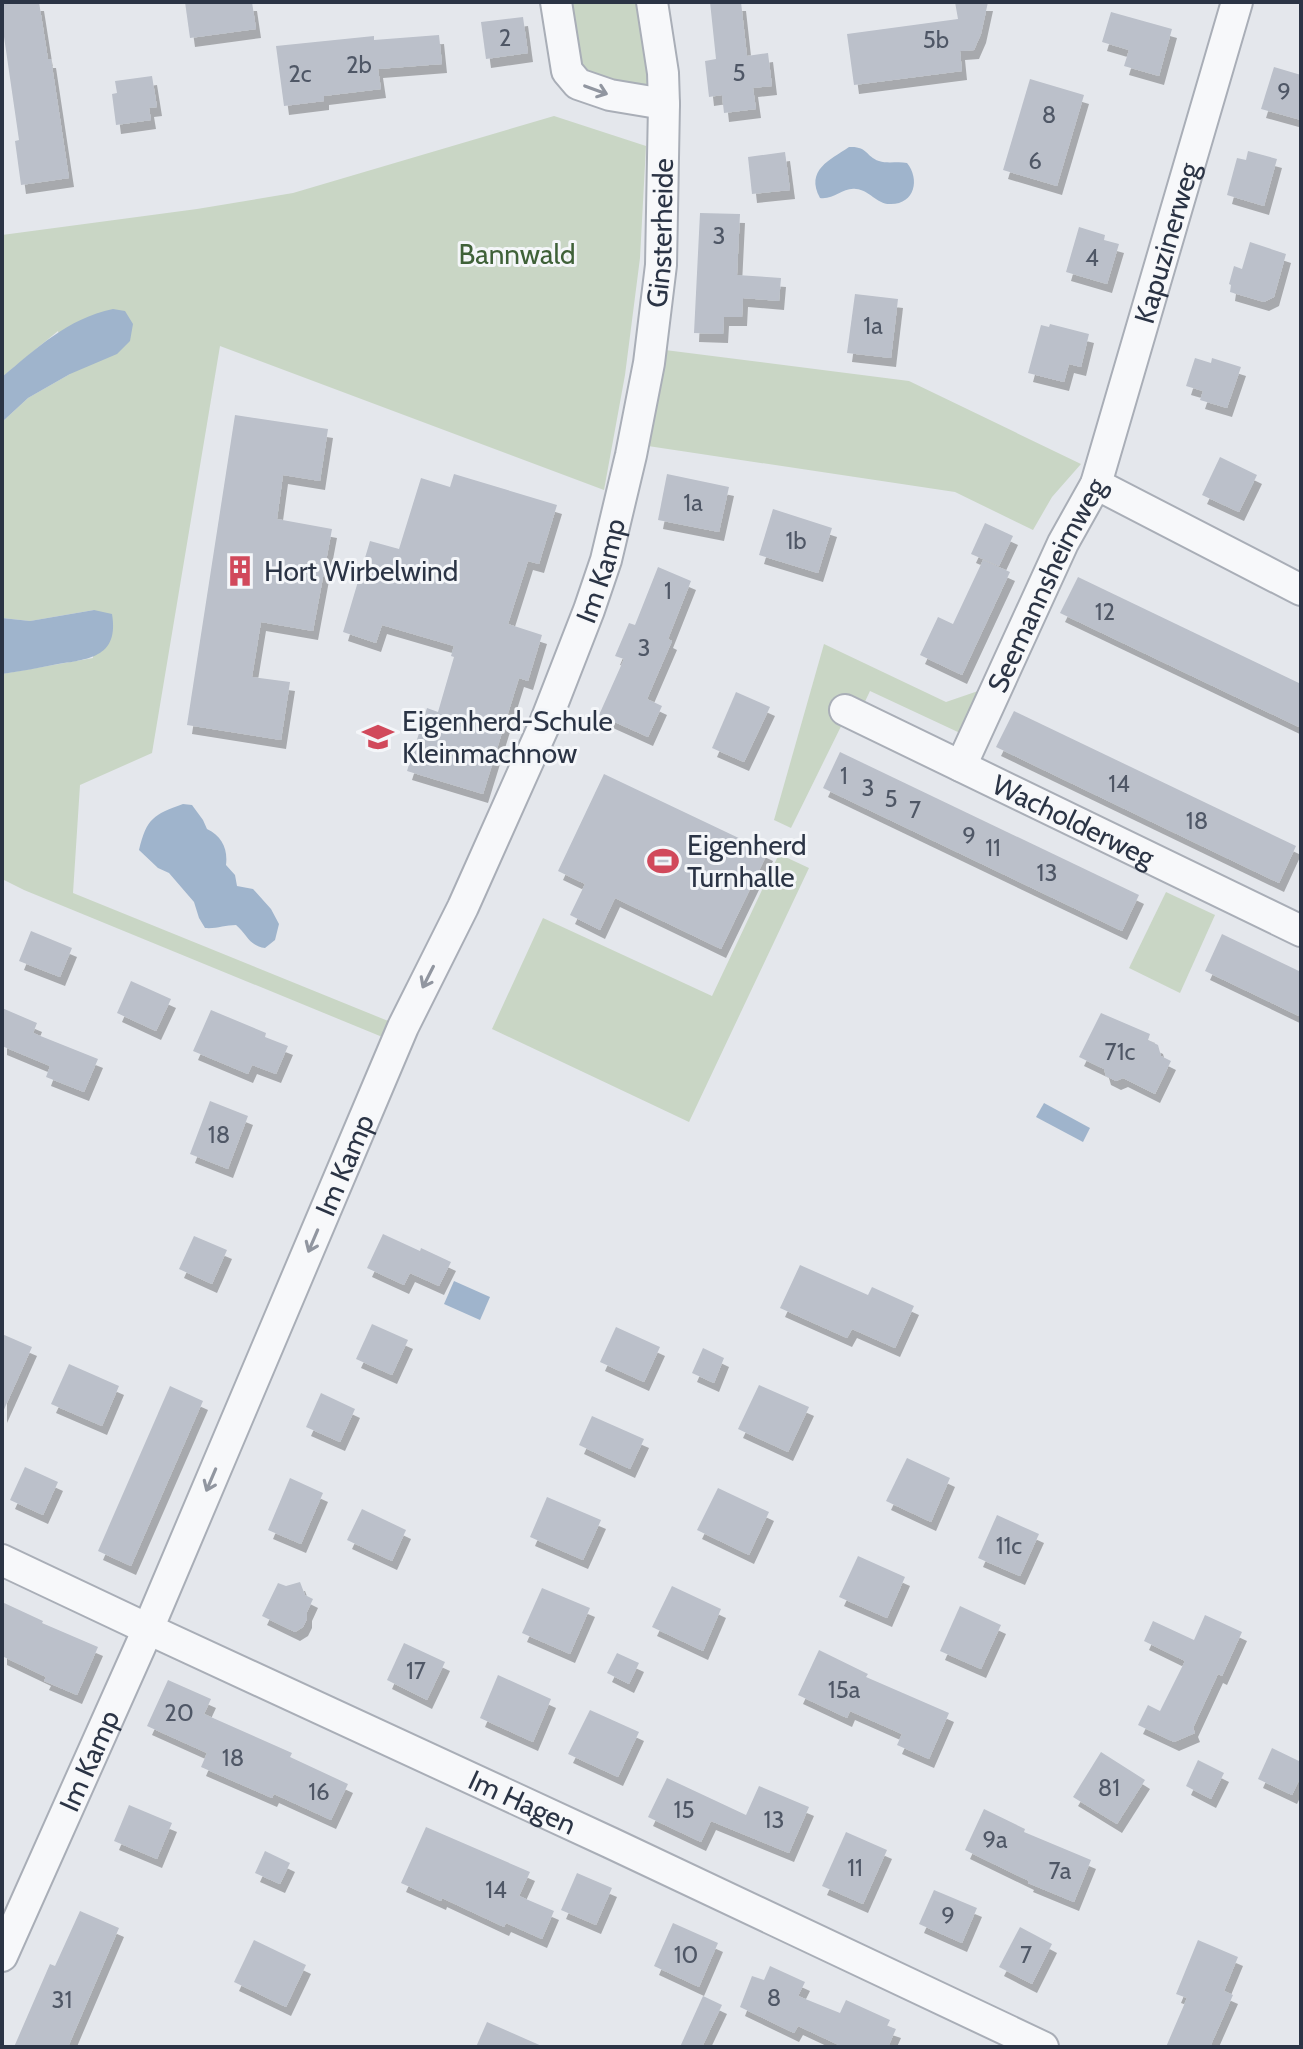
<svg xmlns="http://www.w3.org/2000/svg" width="1303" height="2049" font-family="Cabin,sans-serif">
<defs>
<filter id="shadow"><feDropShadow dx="5" dy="9" stdDeviation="0" flood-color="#0004"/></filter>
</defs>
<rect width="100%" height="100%" fill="#e4e7ec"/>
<g fill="#c9d6c5">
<path d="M 556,2 L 652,2 L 664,104 L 578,84 Z"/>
<path d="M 554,116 L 646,146 L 640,258 L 625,375 L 604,490 L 220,346 L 152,753 L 80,785 L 73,893 L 403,1027 L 397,1043 L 24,890 L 2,879 L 2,674 L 93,658 L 94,610 L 30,621 L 2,618 L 2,422 L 28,398 L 70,374 L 58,331 L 2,377 L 2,235 L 197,209 L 293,193 Z"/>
<path d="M 665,350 L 909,381 L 1081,464 L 1052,497 L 1033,530 L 955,492 L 648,446 Z"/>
<path d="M 824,644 L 946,702 L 981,690 L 960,733 L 870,691 L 862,708 L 852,704 L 791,828 L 774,820 Z"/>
<path d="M 779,854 L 809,868 L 689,1122 L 492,1029 L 543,918 L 712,996 Z"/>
<path d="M 1166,892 L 1215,915 L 1180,993 L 1129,968 Z"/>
</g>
<g fill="#9fb4cc">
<path d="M 849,147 C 868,146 865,156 879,161 C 888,164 898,161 907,163 C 920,179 915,204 891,204 C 877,205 870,190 856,189 C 843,187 834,200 820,198 C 805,170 830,160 849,147 Z"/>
<path d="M 113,309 L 125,311 L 133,324 L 130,341 L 117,354 L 70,374 L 28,398 L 2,422 L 2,377 C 37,348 67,319 113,309 Z"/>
<path d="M 94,610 L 112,614 C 119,656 91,659 58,664 C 39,668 21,671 2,674 L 2,618 L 30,621 Z"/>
<path d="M 183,804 L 192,805 L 203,820 L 207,829 C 222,836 228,849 226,865 L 235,875 L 237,886 L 253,889 L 271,909 L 279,924 L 275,940 L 265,948 C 249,946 247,934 236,925 C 225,925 216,929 205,928 L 199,918 L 194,902 L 169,873 L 158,868 L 139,850 C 147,818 153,815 183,804 Z"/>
<path d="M 1044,1103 L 1090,1128 L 1083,1142 L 1036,1117 Z"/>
<path d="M 454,1281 L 490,1297 L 480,1320 L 444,1304 Z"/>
</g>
<g fill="#bbc0ca" filter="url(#shadow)">
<path d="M 2,2 L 39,2 L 48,59 L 51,59 L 69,178 L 21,185 L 15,141 L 19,140 L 2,23 Z"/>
<path d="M 185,2 L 252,2 L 256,29 L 190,38 Z"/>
<path d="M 710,2 L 741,2 L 747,56 L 768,53 L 772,86 L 753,88 L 756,109 L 724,113 L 722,95 L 709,97 L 705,61 L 716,59 Z"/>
<path d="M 955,2 L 988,2 L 981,34 L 974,50 L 960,51 L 962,71 L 854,85 L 847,34 L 958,19 Z"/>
<path d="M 1111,12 L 1172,29 L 1159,76 L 1124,66 L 1129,50 L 1102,42 Z"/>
<path d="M 523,17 L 528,53 L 486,59 L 481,22 Z"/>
<path d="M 439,35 L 442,64 L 378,69 L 381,89 L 324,96 L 324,101 L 284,106 L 276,46 L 374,36 L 374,40 Z"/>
<path d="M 1274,67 L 1301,75 L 1301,120 L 1261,109 Z"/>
<path d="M 152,76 L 157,107 L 149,108 L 151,120 L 116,125 L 112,94 L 117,93 L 115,81 Z"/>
<path d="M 1030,79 L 1084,95 L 1057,186 L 1003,170 Z"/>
<path d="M 1248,151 L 1277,159 L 1264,206 L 1227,195 L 1237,158 L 1246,160 Z"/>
<path d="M 785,152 L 790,190 L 752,194 L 748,157 Z"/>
<path d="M 700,213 L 740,214 L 737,275 L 781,278 L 779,301 L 743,298 L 742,317 L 724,317 L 723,334 L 694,333 Z"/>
<path d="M 1079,227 L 1105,235 L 1104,240 L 1119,244 L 1107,284 L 1066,272 Z"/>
<path d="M 1250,242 L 1286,254 L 1274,297 L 1264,302 L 1230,292 L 1231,285 L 1229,284 L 1234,266 L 1242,269 Z"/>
<path d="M 855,294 L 898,299 L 891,358 L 847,353 Z"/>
<path d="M 1050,324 L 1089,334 L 1081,367 L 1069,364 L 1064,382 L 1028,373 L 1041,325 L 1049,327 Z"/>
<path d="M 1195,358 L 1211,363 L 1212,358 L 1241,367 L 1227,408 L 1200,400 L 1203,391 L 1186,386 Z"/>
<path d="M 235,415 L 328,429 L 320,481 L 283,475 L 277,519 L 332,529 L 313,631 L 261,622 L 252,677 L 290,682 L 281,740 L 187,725 Z"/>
<path d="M 1220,457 L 1257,475 L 1239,512 L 1202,495 Z"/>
<path d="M 454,474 L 557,505 L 539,564 L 528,561 L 508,624 L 542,635 L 528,681 L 519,678 L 483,794 L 407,771 L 427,708 L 438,712 L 454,657 L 451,656 L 454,646 L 382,625 L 376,643 L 343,632 L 370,541 L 399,549 L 421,478 L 450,487 Z"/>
<path d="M 667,474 L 729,487 L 719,532 L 658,520 Z"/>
<path d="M 773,509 L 832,528 L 818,573 L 759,555 Z"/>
<path d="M 985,523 L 1013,536 L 999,566 L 971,554 Z"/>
<path d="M 983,560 L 1010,572 L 962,675 L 920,655 L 938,617 L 953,624 Z"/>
<path d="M 658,567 L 691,581 L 668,639 L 672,641 L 647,699 L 662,706 L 648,737 L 599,715 L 624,659 L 615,656 L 629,623 L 635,625 Z"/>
<path d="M 1078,577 L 1301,684 L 1301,728 L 1060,613 Z"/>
<path d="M 736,692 L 770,707 L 744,762 L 712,748 Z"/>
<path d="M 1014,711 L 1296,846 L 1279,883 L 996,747 Z"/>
<path d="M 840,752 L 1139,895 L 1122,931 L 823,788 Z"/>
<path d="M 604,774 L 768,852 L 721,949 L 615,898 L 600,930 L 570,915 L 585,884 L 558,871 Z"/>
<path d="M 31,931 L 72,948 L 60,977 L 19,961 Z"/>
<path d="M 1222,934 L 1301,972 L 1301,1017 L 1205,971 Z"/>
<path d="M 131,981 L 171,999 L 156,1031 L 117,1013 Z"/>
<path d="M 2,1008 L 37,1023 L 33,1033 L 98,1059 L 84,1092 L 46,1077 L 50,1066 L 2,1046 Z"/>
<path d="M 211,1010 L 266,1033 L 265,1037 L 288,1046 L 276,1074 L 252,1065 L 248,1074 L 193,1051 Z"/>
<path d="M 1101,1013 L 1150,1034 L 1148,1040 L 1158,1045 L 1161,1056 L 1171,1061 L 1155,1094 L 1123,1078 L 1116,1081 L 1106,1076 L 1104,1069 L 1079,1057 Z"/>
<path d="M 210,1101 L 248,1116 L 228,1169 L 190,1154 Z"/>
<path d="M 383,1234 L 420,1251 L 421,1248 L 451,1262 L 439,1286 L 410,1273 L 404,1285 L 367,1268 Z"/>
<path d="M 194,1236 L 227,1250 L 212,1284 L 179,1269 Z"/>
<path d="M 800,1265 L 868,1295 L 872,1287 L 914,1306 L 895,1348 L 852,1329 L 847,1338 L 780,1308 Z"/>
<path d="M 372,1324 L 408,1340 L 392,1375 L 356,1359 Z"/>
<path d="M 616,1327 L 660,1347 L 644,1382 L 600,1362 Z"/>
<path d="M 2,1334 L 32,1347 L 2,1414 Z"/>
<path d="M 703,1348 L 724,1358 L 714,1383 L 692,1373 Z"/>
<path d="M 69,1364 L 119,1386 L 102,1426 L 51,1404 Z"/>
<path d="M 759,1385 L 809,1407 L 788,1452 L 738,1429 Z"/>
<path d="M 170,1386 L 203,1401 L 131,1566 L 98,1551 Z"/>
<path d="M 321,1393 L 355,1409 L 340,1442 L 306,1427 Z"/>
<path d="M 592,1416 L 644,1439 L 630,1469 L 579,1445 Z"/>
<path d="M 907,1458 L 950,1478 L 931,1522 L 886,1501 Z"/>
<path d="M 25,1467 L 58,1482 L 43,1515 L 10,1500 Z"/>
<path d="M 290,1478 L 323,1493 L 301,1544 L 268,1530 Z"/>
<path d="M 718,1488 L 769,1512 L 749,1555 L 697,1530 Z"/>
<path d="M 547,1497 L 601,1520 L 583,1560 L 530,1537 Z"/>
<path d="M 362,1509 L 406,1530 L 392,1561 L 347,1540 Z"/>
<path d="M 997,1515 L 1039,1534 L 1020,1576 L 978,1558 Z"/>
<path d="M 858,1556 L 905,1577 L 887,1618 L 839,1597 Z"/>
<path d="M 300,1582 L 305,1595 L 313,1599 L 307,1612 L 307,1619 L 303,1627 L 295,1632 L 262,1616 L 278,1583 L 286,1586 Z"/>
<path d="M 672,1586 L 721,1609 L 703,1651 L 652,1627 Z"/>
<path d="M 542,1588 L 590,1608 L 570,1654 L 522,1633 Z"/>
<path d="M 2,1602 L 43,1621 L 42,1623 L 98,1647 L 77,1695 L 44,1681 L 46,1677 L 2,1656 Z"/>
<path d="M 960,1606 L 1001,1625 L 981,1669 L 940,1651 Z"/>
<path d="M 1205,1615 L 1242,1632 L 1222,1676 L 1218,1674 L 1193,1728 L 1195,1733 L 1174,1742 L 1138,1725 L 1148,1705 L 1160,1711 L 1185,1661 L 1144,1641 L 1153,1621 L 1194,1640 Z"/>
<path d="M 404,1643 L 445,1662 L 427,1700 L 387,1680 Z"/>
<path d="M 819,1650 L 868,1674 L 866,1677 L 949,1713 L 929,1759 L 897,1745 L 902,1734 L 850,1711 L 847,1718 L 798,1695 Z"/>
<path d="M 617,1653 L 639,1663 L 629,1684 L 607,1673 Z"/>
<path d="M 498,1675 L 551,1699 L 533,1742 L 480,1718 Z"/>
<path d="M 168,1680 L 211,1699 L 204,1714 L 292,1753 L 290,1757 L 348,1784 L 331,1820 L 274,1794 L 272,1798 L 201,1767 L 207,1753 L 147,1726 Z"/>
<path d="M 590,1710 L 639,1732 L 618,1777 L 568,1754 Z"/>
<path d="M 1272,1748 L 1301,1762 L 1301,1776 L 1292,1795 L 1258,1779 Z"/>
<path d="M 1101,1752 L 1145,1780 L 1117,1824 L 1073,1797 Z"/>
<path d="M 1198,1760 L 1224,1773 L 1211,1799 L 1186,1786 Z"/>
<path d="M 667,1778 L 746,1815 L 759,1786 L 809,1807 L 789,1853 L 711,1821 L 701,1842 L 648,1817 Z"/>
<path d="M 129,1805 L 172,1823 L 157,1859 L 114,1841 Z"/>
<path d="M 984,1809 L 1025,1829 L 1024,1832 L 1091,1860 L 1074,1902 L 1028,1883 L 1029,1881 L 965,1850 Z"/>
<path d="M 426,1827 L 530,1872 L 519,1896 L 554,1911 L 542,1939 L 506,1923 L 504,1927 L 442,1898 L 441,1901 L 401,1883 Z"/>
<path d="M 846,1832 L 887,1850 L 863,1904 L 822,1886 Z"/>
<path d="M 265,1851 L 290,1863 L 280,1884 L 255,1873 Z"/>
<path d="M 577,1873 L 612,1888 L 596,1925 L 561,1910 Z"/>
<path d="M 934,1890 L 977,1908 L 962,1943 L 919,1924 Z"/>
<path d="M 80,1911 L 119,1928 L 68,2047 L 14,2047 L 50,1964 L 55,1966 Z"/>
<path d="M 673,1923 L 718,1943 L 699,1987 L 654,1966 Z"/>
<path d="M 1020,1927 L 1052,1944 L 1032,1984 L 999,1967 Z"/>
<path d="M 254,1940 L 306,1965 L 286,2007 L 234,1982 Z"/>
<path d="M 1198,1940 L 1238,1957 L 1224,1991 L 1233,1995 L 1210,2047 L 1166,2047 L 1187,1998 L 1176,1994 Z"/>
<path d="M 770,1966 L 805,1982 L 798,1996 L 840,2013 L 846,2000 L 890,2020 L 887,2026 L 896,2029 L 888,2047 L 843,2047 L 798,2026 L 794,2033 L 740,2007 L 752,1976 L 764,1980 Z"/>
<path d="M 703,1996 L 722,2005 L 702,2047 L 680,2047 Z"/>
<path d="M 487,2022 L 544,2047 L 476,2047 Z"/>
</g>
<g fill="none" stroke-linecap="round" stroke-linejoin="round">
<defs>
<g id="street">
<path d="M 556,2 L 567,71 L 578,84 L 610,95 L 664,104"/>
<path d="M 1096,484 L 1301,590"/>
<path id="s1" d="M 845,710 L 1301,931"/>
<path id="s2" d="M 961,766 L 1063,543 L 1096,484 L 1237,2"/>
<path id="s3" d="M 2,1560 L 148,1629 L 611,1843 L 1043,2047"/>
<path id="s4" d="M 2,1956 L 148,1629 L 403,1027 L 463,907 L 543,728 L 589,610 L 606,560 L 631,455 L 649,363 L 661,265 L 664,104 L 663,73 L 652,2"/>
</g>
</defs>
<use href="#street" stroke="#a9aeb7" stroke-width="34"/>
<use href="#street" stroke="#f7f8fa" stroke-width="30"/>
</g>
<defs><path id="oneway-shaft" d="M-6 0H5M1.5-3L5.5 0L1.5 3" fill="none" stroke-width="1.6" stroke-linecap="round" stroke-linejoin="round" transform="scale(2)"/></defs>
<g stroke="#9196a0">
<use href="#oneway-shaft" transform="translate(596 90) rotate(20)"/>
<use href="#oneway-shaft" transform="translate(428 977) rotate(117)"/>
<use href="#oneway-shaft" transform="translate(313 1241) rotate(113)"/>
<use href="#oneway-shaft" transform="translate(211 1480) rotate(113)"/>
</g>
<defs>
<symbol id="building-bare" viewBox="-9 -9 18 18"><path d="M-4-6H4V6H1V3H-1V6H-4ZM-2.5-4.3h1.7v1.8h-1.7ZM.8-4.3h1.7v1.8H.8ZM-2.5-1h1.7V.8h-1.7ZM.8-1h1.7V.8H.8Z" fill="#d1495b" stroke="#f4f6f9" stroke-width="2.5" paint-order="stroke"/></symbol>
<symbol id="school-bare" viewBox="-9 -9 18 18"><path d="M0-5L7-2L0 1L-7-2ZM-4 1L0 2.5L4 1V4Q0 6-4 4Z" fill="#d1495b" stroke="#f4f6f9" stroke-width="2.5" paint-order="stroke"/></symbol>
<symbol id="stadium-bare" viewBox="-9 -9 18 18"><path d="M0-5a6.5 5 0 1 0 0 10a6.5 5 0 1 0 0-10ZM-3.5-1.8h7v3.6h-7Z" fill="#d1495b" stroke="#f4f6f9" stroke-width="2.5" paint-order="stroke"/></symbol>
</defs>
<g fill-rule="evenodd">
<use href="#building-bare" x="218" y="549" width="44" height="44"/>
<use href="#school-bare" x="356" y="715" width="44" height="44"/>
<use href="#stadium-bare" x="641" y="839" width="44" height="44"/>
</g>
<g text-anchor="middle" stroke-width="6" stroke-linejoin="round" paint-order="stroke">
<g font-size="24" fill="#4f5766">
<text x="505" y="46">2</text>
<text x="936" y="48">5b</text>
<text x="359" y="73">2b</text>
<text x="739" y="81">5</text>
<text x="300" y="82">2c</text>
<text x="1284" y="100">9</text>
<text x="1049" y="123">8</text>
<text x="1035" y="169">6</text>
<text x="719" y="244">3</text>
<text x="1092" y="266">4</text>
<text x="873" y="334">1a</text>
<text x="693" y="511">1a</text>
<text x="796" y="549">1b</text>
<text x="668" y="599">1</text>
<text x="1105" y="620">12</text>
<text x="644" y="656">3</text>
<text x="844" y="784">1</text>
<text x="1119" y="792">14</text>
<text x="868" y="796">3</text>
<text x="891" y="807">5</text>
<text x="915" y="818">7</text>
<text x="1197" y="829">18</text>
<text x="969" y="844">9</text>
<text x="993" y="856">11</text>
<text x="1047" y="881">13</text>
<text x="1120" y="1060">71c</text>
<text x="219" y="1143">18</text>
<text x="1009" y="1554">11c</text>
<text x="416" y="1679">17</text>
<text x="844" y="1698">15a</text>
<text x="179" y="1721">20</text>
<text x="233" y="1766">18</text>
<text x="1109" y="1796">81</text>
<text x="319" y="1800">16</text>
<text x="684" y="1818">15</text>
<text x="774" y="1828">13</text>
<text x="995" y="1848">9a</text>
<text x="855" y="1876">11</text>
<text x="1060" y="1879">7a</text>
<text x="496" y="1898">14</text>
<text x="948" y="1924">9</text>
<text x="686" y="1963">10</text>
<text x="1026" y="1963">7</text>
<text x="774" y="2006">8</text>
<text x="62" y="2008">31</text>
</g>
<g font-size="28" fill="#2b3445" stroke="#f4f6f9">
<text dy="10" stroke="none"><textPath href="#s4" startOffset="1854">Ginsterheide</textPath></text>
<text dy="10" stroke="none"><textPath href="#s2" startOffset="564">Kapuzinerweg</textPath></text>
<text dy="10" stroke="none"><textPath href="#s4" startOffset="1510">Im Kamp</textPath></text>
<text dy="10" stroke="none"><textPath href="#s2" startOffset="200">Seemannsheimweg</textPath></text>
<text dy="10" stroke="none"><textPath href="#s1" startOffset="254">Wacholderweg</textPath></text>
<text dy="10" stroke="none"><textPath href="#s4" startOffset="862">Im Kamp</textPath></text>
<text dy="10" stroke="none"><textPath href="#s4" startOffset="214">Im Kamp</textPath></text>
<text dy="10" stroke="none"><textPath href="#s3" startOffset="574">Im Hagen</textPath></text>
</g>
<g font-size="28" fill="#3f6138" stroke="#f4f6f9">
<text x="517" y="264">Bannwald</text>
</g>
<g font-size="28" fill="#2b3445" stroke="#f4f6f9" text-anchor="start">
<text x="264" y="581">Hort Wirbelwind</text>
<text x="402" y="731">Eigenherd-Schule<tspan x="402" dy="32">Kleinmachnow</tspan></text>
<text x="687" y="855">Eigenherd<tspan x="687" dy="32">Turnhalle</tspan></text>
</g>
</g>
<rect width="1303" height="2049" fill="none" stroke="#2b3445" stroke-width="8"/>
</svg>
